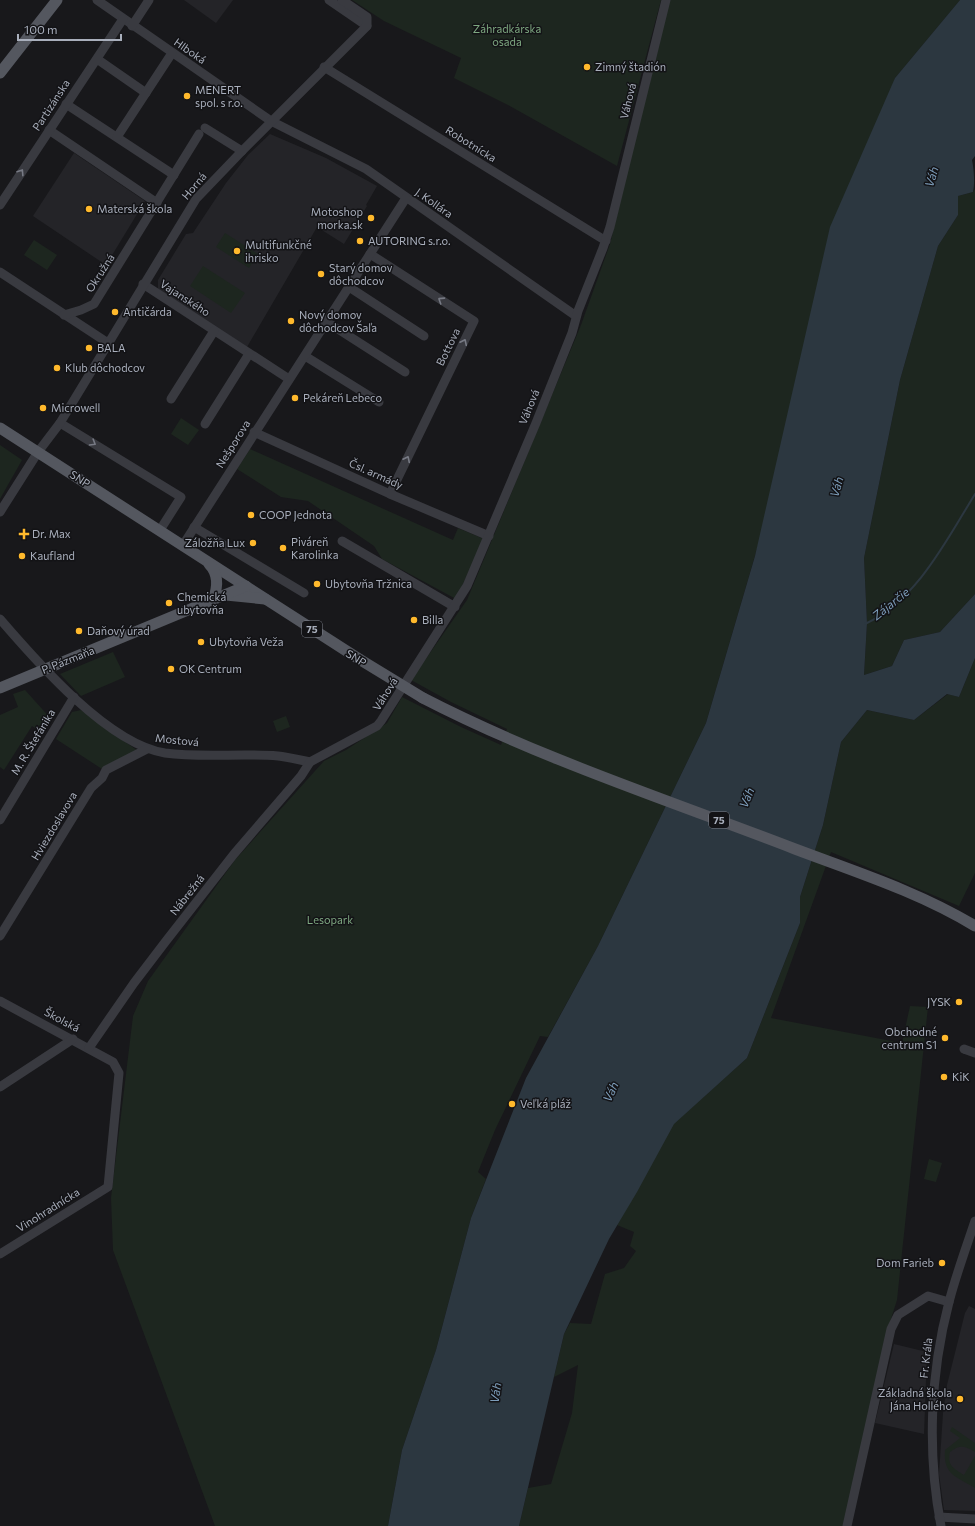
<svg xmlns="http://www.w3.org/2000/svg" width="975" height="1526" font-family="Commissioner,sans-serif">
<rect width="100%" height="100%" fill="#18181b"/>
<g fill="#242428">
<path d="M 184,0 L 233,0 L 216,23 Z"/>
<path d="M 270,134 L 326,158 L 377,186 L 366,205 L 367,206 L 344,244 L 317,227 L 247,347 L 158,290 L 158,280 L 186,234 L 193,233 L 226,183 L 248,155 Z"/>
<path d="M 74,153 L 145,201 L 106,265 L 33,216 Z"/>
<path d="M 969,1306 L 975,1309 L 975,1511 L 944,1510 L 939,1474 L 943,1413 L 947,1385 L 965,1313 Z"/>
<path d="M 894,1344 L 927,1352 L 924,1434 L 875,1423 Z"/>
</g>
<g fill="#1d261f">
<path d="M 352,0 L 661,0 L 617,166 L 508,105 L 454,78 L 461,58 L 384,21 Z"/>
<path d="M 668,0 L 960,0 L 895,78 L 706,723 L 598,946 L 548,1037 L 540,1036 L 495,1130 L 478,1172 L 486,1179 L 471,1218 L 436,1350 L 402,1450 L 388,1526 L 215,1526 L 113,1250 L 111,1198 L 133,1016 L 148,981 L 235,860 L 324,761 L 346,750 L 387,723 L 402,697 L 461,727 L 501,745 L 507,729 L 451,702 L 411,680 L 467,600 L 581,325 L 610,244 Z"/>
<path d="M 975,189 L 975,594 L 940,632 L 904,640 L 892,666 L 864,675 L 867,623 L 864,558 L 900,380 L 938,246 L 958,215 L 958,196 L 973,192 Z"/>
<path d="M 225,233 L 258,254 L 249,268 L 216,247 Z"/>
<path d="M 34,240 L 57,255 L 47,270 L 24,255 Z"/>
<path d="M 203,266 L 245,293 L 231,313 L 190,286 Z"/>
<path d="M 181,418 L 199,430 L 188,445 L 171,434 Z"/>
<path d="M 0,445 L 22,460 L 0,499 Z"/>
<path d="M 250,449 L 453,540 L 458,528 L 484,539 L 456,599 L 382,559 L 374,546 L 308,501 L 281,497 L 237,469 Z"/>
<path d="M 113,652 L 125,677 L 81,696 L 60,674 Z"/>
<path d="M 975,658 L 975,873 L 959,906 L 831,852 L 771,1018 L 902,1043 L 910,1006 L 928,1007 L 897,1300 L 890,1322 L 848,1526 L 519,1526 L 528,1488 L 551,1484 L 572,1413 L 578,1365 L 554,1377 L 564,1334 L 570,1323 L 591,1324 L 605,1274 L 624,1268 L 636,1251 L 630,1246 L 634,1232 L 617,1225 L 673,1124 L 747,1058 L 800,923 L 800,897 L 823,825 L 841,742 L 867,710 L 914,720 L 948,694 L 959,697 Z"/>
<path d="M 25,690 L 52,720 L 43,733 L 32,726 L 4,770 L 0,767 L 0,715 L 18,707 L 13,694 Z"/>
<path d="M 81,710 L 138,751 L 102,769 L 56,739 L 72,712 Z"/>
<path d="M 286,716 L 290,727 L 277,732 L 273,721 Z"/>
<path d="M 929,1159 L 942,1163 L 936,1182 L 924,1179 Z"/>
<path d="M 952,1427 L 975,1443 L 975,1452 C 965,1446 960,1444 950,1452 C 947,1465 953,1468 964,1475 L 975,1456 L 975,1488 C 956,1476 943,1475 945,1450 L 960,1438 L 950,1431 Z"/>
</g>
<path fill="#2c3740" d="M 960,0 L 975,0 L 975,156 L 972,160 C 974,170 975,183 973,192 L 958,196 L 958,215 L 938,246 L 900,380 L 864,558 L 867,623 L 864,675 L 892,666 L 904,640 L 940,632 L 975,594 L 975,658 L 959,697 L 947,694 L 914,720 L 867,710 L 841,742 L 823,825 L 800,897 L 800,923 L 747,1058 L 674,1124 L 637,1192 L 609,1239 L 564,1334 L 519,1526 L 388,1526 L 402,1450 L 436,1350 L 471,1218 L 526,1078 L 598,946 L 706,723 L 755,556 L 830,227 L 895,78 Z"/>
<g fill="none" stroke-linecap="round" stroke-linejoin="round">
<path stroke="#2c3740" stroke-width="2" d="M 865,624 C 917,600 946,541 975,494"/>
<g stroke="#393a40" stroke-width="9">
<path d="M 97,0 L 271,121 L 366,169 L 576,316"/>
<path d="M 329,0 L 367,26"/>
<path d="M 132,26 L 149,0"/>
<path d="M 97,59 L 146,93"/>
<path d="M 324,67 L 606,241"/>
<path d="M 66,104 L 174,175"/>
<path d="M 205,128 L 242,151"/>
<path d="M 49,130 L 157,203"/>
<path d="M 117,137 L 172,53"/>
<path d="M 0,205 L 123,19"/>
<path d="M 370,254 L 474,321 L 390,494"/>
<path d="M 0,272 L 108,343"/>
<path d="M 143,284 L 289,379"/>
<path d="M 349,287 L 424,336"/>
<path d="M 64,315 L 81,310 L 94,304 L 199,134"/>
<path d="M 327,322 L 405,372"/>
<path d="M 305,356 L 379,402"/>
<path d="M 171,399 L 214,331"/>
<path d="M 60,423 L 181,497 L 160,530"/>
<path d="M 205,424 L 249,354"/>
<path d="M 254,432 L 390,494 L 489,536"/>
<path d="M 0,512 L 38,452 L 60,423 L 196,199 L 242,151 L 367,26 L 367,17 L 342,0"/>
<path d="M 194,527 L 304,593"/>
<path d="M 342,541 L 455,607"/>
<path d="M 183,545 L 406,198"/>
<path d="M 0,619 C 37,662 108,744 165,753 C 202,758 240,753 278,756 C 288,757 300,760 310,762"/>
<path d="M 0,820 L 74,697"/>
<path d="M 0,936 L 91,788 L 102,778 L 106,770 L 147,749"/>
<path d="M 0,1001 L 113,1062 L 119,1073 L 108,1187 L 0,1254"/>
<path d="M 89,1048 L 134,983 L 166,941 L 234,854 L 301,776 L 310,762 L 377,726 L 381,721 L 467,586 L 536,423 L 572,333 L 578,311 L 603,248 L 610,227 L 666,0"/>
<path d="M 964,1049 L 975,1053"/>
<path d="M 0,1087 L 73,1039"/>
<path d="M 939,1517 L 975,1519"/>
<path d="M 847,1526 L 891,1329 L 898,1315 L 928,1296 L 949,1302"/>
<path d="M 941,1526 C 927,1453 930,1374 949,1302 C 956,1275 966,1248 975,1221"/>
</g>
<g stroke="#54575f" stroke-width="11">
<path d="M 0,73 L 57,0"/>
<path d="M 0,428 L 359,659"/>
<path d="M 209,564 C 219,574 218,587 213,600"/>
<path d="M 226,595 L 265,599"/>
<path d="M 0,688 L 246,586"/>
<path d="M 423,698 C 541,759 671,801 795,849 C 856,872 919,892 975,926"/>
</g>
<path stroke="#54575f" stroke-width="11" d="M 359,659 L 423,698"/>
</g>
<defs><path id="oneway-chevron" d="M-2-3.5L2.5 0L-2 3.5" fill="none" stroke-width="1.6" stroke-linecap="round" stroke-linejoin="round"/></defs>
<g stroke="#777a84">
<use href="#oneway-chevron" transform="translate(21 172) rotate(-57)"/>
<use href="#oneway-chevron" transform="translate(441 300) rotate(-147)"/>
<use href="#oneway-chevron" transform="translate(464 342) rotate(-64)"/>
<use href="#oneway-chevron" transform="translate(93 443) rotate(31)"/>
<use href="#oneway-chevron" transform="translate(407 459) rotate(-64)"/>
</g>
<g fill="#ffb92c" stroke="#131316" stroke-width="1.5">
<circle cx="587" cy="67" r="4"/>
<circle cx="187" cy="96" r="4"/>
<circle cx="89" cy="209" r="4"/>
<circle cx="371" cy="218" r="4"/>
<circle cx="360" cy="241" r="4"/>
<circle cx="237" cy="251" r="4"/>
<circle cx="321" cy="274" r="4"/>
<circle cx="115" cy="312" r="4"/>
<circle cx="291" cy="321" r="4"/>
<circle cx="89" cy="348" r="4"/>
<circle cx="57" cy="368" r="4"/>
<circle cx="295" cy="398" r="4"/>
<circle cx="43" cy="408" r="4"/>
<circle cx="251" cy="515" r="4"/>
<path d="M22 528h4v4h4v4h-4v4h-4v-4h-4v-4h4z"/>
<circle cx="253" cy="543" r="4"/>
<circle cx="283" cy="548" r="4"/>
<circle cx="22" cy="556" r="4"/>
<circle cx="317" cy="584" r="4"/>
<circle cx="169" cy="603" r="4"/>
<circle cx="414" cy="620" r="4"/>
<circle cx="79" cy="631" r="4"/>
<circle cx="201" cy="642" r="4"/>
<circle cx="171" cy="669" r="4"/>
<circle cx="959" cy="1002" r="4"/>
<circle cx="945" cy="1038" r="4"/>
<circle cx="944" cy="1077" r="4"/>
<circle cx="512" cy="1104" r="4"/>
<circle cx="942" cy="1263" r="4"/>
<circle cx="960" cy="1399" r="4"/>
</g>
<g text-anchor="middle" stroke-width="3" stroke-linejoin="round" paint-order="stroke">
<g fill="#131316" stroke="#7c808a" stroke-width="1">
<rect x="302" y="621" width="20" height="16" rx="3"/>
<rect x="709" y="812" width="20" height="16" rx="3"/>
</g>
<g font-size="10" font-weight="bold" fill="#a9afbc">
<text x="312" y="633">75</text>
<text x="719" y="824">75</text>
</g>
<g font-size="11" fill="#7ea881" stroke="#131316">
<text x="507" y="33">Záhradkárska<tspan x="507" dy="13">osada</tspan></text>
<text x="330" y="924">Lesopark</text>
</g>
<g font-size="11" fill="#a9afbc" stroke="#131316">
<text transform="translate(190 51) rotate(35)" y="4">Hlboká</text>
<text transform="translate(628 101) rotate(-76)" y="4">Váhová</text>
<text transform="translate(51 105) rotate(-57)" y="4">Partizánska</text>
<text transform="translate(471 144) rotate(32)" y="4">Robotnícka</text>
<text transform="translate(194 186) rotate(-50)" y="4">Horná</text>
<text transform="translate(434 203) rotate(35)" y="4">J. Kollára</text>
<text transform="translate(100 273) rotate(-57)" y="4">Okružná</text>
<text transform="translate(185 298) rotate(33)" y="4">Vajanského</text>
<text transform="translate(448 347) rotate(-64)" y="4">Bottova</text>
<text transform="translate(529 407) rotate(-68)" y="4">Váhová</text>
<text transform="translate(233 444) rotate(-58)" y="4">Nešporova</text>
<text transform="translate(376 474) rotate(24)" y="4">Čsl. armády</text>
<text transform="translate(80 479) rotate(33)" y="4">SNP</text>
<text transform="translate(356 658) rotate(32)" y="4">SNP</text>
<text transform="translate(68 660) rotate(-22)" y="4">P. Pázmaňa</text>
<text transform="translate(385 694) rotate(-58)" y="4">Váhová</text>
<text transform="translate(177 740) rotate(6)" y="4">Mostová</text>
<text transform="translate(33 742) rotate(-59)" y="4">M. R. Štefánika</text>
<text transform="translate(54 826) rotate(-59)" y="4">Hviezdoslavova</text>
<text transform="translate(187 895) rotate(-52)" y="4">Nábrežná</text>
<text transform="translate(62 1020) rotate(28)" y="4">Školská</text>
<text transform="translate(48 1210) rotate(-32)" y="4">Vinohradnícka</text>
<text transform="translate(926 1358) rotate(-83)" y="4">Fr. Kráľa</text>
</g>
<g font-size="11" fill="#a9afbc" stroke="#131316" text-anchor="start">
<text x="595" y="71">Zimný štadión</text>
<text x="195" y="94">MENERT<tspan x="195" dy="13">spol. s r.o.</tspan></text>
<text x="97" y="213">Materská škola</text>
<text x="363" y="216" text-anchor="end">Motoshop<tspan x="363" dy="13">morka.sk</tspan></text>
<text x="368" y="245">AUTORING s.r.o.</text>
<text x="245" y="249">Multifunkčné<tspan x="245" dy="13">ihrisko</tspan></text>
<text x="329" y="272">Starý domov<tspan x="329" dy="13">dôchodcov</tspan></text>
<text x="123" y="316">Antičárda</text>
<text x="299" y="319">Nový domov<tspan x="299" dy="13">dôchodcov Šaľa</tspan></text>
<text x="97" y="352">BALA</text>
<text x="65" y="372">Klub dôchodcov</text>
<text x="303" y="402">Pekáreň Lebeco</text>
<text x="51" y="412">Microwell</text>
<text x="259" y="519">COOP Jednota</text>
<text x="32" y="538">Dr. Max</text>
<text x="291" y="546">Piváreň<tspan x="291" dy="13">Karolinka</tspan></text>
<text x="245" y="547" text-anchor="end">Záložňa Lux</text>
<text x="30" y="560">Kaufland</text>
<text x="325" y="588">Ubytovňa Tržnica</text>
<text x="177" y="601">Chemická<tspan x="177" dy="13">ubytovňa</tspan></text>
<text x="422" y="624">Billa</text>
<text x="87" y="635">Daňový úrad</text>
<text x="209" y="646">Ubytovňa Veža</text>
<text x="179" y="673">OK Centrum</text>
<text x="951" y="1006" text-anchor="end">JYSK</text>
<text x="937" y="1036" text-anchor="end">Obchodné<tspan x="937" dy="13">centrum S1</tspan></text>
<text x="952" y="1081">KiK</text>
<text x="520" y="1108">Veľká pláž</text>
<text x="934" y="1267" text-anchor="end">Dom Farieb</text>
<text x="952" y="1397" text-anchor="end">Základná škola<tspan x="952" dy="13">Jána Hollého</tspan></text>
</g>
<g font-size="12" font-style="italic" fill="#7d9dba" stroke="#131316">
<text transform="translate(932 177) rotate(-73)" y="4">Váh</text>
<text transform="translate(837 487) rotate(-74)" y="4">Váh</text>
<text transform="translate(891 604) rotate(-39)" y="4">Zájarčie</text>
<text transform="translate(747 798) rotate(-67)" y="4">Váh</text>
<text transform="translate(611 1092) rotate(-65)" y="4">Váh</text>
<text transform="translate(496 1393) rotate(-82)" y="4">Váh</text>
</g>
</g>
<path d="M18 34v6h103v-6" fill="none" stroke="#a9afbc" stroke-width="2"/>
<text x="24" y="34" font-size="12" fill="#a9afbc" stroke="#131316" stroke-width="3" paint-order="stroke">100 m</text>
</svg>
